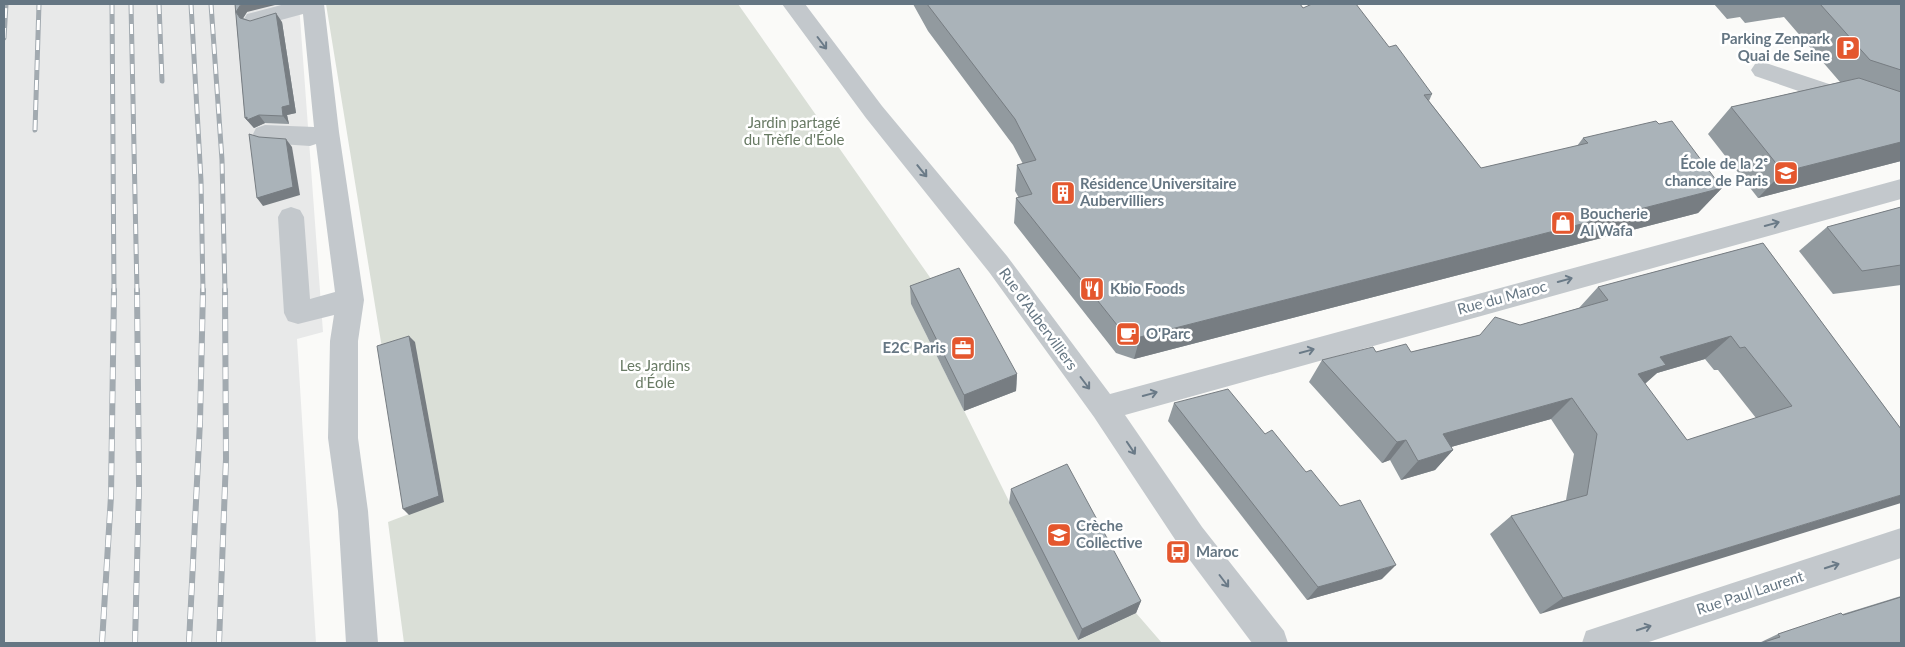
<svg xmlns="http://www.w3.org/2000/svg" width="1905" height="647" font-family="Lato,sans-serif">
<rect width="100%" height="100%" fill="#fafaf8"/>
<path fill="#e8e9e9" d="M 4,4 L 299,4 L 323,332 L 297,339 L 316,643 L 4,643 Z"/>
<path fill="#dadfd7" d="M 326,4 L 738,4 L 941,293 L 911,304 L 1078,640 L 1136,613 L 1162,643 L 404,643 L 388,522 L 409,514 Z"/>
<g fill="none" stroke-linecap="round" stroke-linejoin="round">
<g fill="#c3c8cc" fill-rule="evenodd">
<path d="M 285,4 L 324,4 L 339,132 L 364,300 L 358,341 L 358,438 L 368,511 L 378,643 L 346,643 L 338,511 L 328,438 L 330,341 L 334,315 L 298,324 L 288,321 L 284,313 L 278,217 L 282,210 L 291,207 L 300,210 L 304,217 L 310,299 L 335,292 L 316,144 L 310,146 L 265,143 L 256,140 L 253,134 L 256,128 L 265,125 L 314,127 L 303,14 L 255,27 L 247,24 L 244,19 L 247,14 Z"/>
<path d="M 782,4 L 805,4 L 882,106 L 1007,256 L 1110,394 L 1901,179 L 1901,199 L 1125,415 L 1202,527 L 1284,631 L 1288,643 L 1252,643 L 1180,547 L 1094,417 L 989,272 L 866,118 Z"/>
<path d="M 1763,62 L 1901,108 L 1901,126 L 1755,76 L 1751,70 L 1755,64 Z"/>
<path d="M 1901,528 L 1901,558 L 1646,643 L 1582,643 L 1586,631 L 1598,627 Z"/>
</g>
<defs>
<g id="rail-far1">
<path d="M 112,4 L 114,292"/>
<path d="M 131,4 L 137,292"/>
<path d="M 159,4 L 162,81"/>
<path d="M 191,4 L 201,181 L 203,292"/>
<path d="M 211,4 L 222,160 L 225,292"/>
<path d="M 4,38 L 6,4"/>
<path d="M 35,130 L 39,4"/>
</g>
<g id="rail">
<path d="M 102,643 L 111,496 L 114,290"/>
<path d="M 135,643 L 139,486 L 137,290"/>
<path d="M 189,643 L 200,421 L 203,290"/>
<path d="M 219,643 L 226,459 L 225,290"/>
</g>
</defs>
<use href="#rail-far1" stroke="#a2aab0" stroke-width="5"/>
<use href="#rail" stroke="#a2aab0" stroke-width="6"/>
<use href="#rail-far1" stroke="#fff" stroke-width="3" stroke-dasharray="10" stroke-linecap="butt"/>
<use href="#rail" stroke="#fff" stroke-width="4.5" stroke-dasharray="12" stroke-linecap="butt"/>
</g>
<g fill="#929a9f" fill-rule="evenodd">
<path d="M 235,4 L 247,12 L 243,18 L 250,21 L 282,22 L 296,113 L 287,115 L 289,124 L 265,123 L 254,128 L 245,118 Z"/>
<path d="M 913,4 L 1300,4 L 1303,8 L 1389,47 L 1432,94 L 1429,101 L 1481,168 L 1577,146 L 1583,138 L 1659,124 L 1722,188 L 1698,213 L 1134,359 L 1116,353 L 1014,223 L 1016,198 L 1019,198 L 1015,191 L 1017,165 L 1023,164 L 1013,145 L 928,31 Z"/>
<path d="M 1714,4 L 1901,4 L 1901,161 L 1758,198 L 1708,134 L 1731,107 L 1840,82 L 1784,17 L 1745,23 L 1740,17 L 1727,19 Z"/>
<path d="M 1901,207 L 1901,285 L 1833,294 L 1799,251 L 1827,227 Z"/>
<path d="M 1763,243 L 1901,429 L 1540,614 L 1490,534 L 1511,516 L 1566,500 L 1574,454 L 1551,419 L 1451,447 L 1453,450 L 1435,470 L 1401,480 L 1390,460 L 1382,463 L 1309,382 L 1322,360 L 1376,352 L 1411,352 L 1520,325 L 1579,308 L 1598,287 ZM 1705,359 L 1714,370 L 1718,370 L 1756,418 L 1687,440 L 1645,384 L 1657,373 Z"/>
<path d="M 910,286 L 1017,374 L 1016,391 L 964,411 L 911,304 Z"/>
<path d="M 1174,403 L 1382,579 L 1307,600 L 1168,421 Z"/>
<path d="M 1011,489 L 1141,601 L 1136,613 L 1078,640 L 1009,503 Z"/>
<path d="M 1901,596 L 1901,643 L 1759,643 L 1778,634 Z"/>
</g>
<g fill="#777d82">
<path d="M 241,4 L 279,4 L 247,12 L 242,20 L 236,12 Z"/>
<path d="M 276,13 L 282,22 L 296,113 L 287,115 L 289,124 L 283,116 L 282,107 Z"/>
<path d="M 259,115 L 265,123 L 254,128 L 245,118 Z"/>
<path d="M 286,139 L 292,147 L 300,195 L 263,206 L 257,198 Z"/>
<path d="M 1901,142 L 1901,161 L 1758,198 L 1783,172 Z"/>
<path d="M 1722,188 L 1698,213 L 1134,359 L 1140,337 Z"/>
<path d="M 409,336 L 415,342 L 444,502 L 409,515 L 403,509 Z"/>
<path d="M 1731,336 L 1705,359 L 1657,373 L 1641,387 L 1638,374 L 1660,357 Z"/>
<path d="M 1017,374 L 1016,391 L 964,411 L 964,395 Z"/>
<path d="M 1572,398 L 1551,419 L 1426,454 L 1443,434 Z"/>
<path d="M 1406,440 L 1390,460 L 1382,463 L 1397,442 Z"/>
<path d="M 1453,450 L 1435,470 L 1401,480 L 1418,461 Z"/>
<path d="M 1901,495 L 1901,503 L 1540,614 L 1563,598 Z"/>
<path d="M 1396,565 L 1382,579 L 1307,600 L 1318,587 Z"/>
<path d="M 1141,601 L 1136,613 L 1078,640 L 1082,629 Z"/>
</g>
<g fill="#aab3b9" stroke="#777d82" fill-rule="evenodd">
<path d="M 235,4 L 241,4 L 236,12 L 240,18 L 250,21 L 276,13 L 290,105 L 282,107 L 283,116 L 259,115 L 247,120 L 247,117 L 245,118 Z"/>
<path d="M 927,4 L 1300,4 L 1303,8 L 1312,4 L 1356,4 L 1389,47 L 1396,45 L 1432,94 L 1424,95 L 1481,168 L 1588,143 L 1583,138 L 1656,121 L 1659,124 L 1672,121 L 1722,188 L 1140,337 L 1121,330 L 1016,198 L 1032,194 L 1017,165 L 1036,160 L 1015,119 Z"/>
<path d="M 1820,4 L 1901,4 L 1901,70 L 1870,60 Z"/>
<path d="M 1859,78 L 1901,92 L 1901,142 L 1783,172 L 1731,107 Z"/>
<path d="M 249,134 L 259,137 L 286,139 L 293,187 L 257,198 Z"/>
<path d="M 1901,207 L 1901,265 L 1862,271 L 1827,227 Z"/>
<path d="M 1763,243 L 1901,429 L 1901,495 L 1563,598 L 1511,516 L 1587,495 L 1597,434 L 1572,398 L 1443,434 L 1453,450 L 1418,461 L 1406,440 L 1397,442 L 1322,360 L 1373,347 L 1376,352 L 1406,344 L 1411,352 L 1452,342 L 1480,335 L 1495,317 L 1520,325 L 1608,300 L 1598,287 ZM 1731,336 L 1740,348 L 1745,347 L 1792,406 L 1687,440 L 1638,374 L 1666,365 L 1660,357 Z"/>
<path d="M 959,268 L 1017,374 L 964,395 L 910,286 Z"/>
<path d="M 409,336 L 439,496 L 403,509 L 377,346 Z"/>
<path d="M 1228,389 L 1265,434 L 1272,430 L 1306,472 L 1311,470 L 1340,506 L 1360,500 L 1396,565 L 1318,587 L 1174,403 Z"/>
<path d="M 1067,464 L 1141,601 L 1082,629 L 1011,489 Z"/>
<path d="M 1901,597 L 1901,643 L 1761,643 L 1780,637 L 1778,634 L 1841,613 L 1843,615 Z"/>
</g>
<defs><path id="oneway-shaft" d="M-6 0H5M1.5-3L5.5 0L1.5 3" fill="none" stroke-width="1.6" stroke-linecap="round" stroke-linejoin="round" transform="scale(1.25)"/></defs>
<g stroke="#6a7a87">
<use href="#oneway-shaft" transform="translate(822 43) rotate(53)"/>
<use href="#oneway-shaft" transform="translate(922 171) rotate(51)"/>
<use href="#oneway-shaft" transform="translate(1772 224) rotate(-15)"/>
<use href="#oneway-shaft" transform="translate(1565 280) rotate(-15)"/>
<use href="#oneway-shaft" transform="translate(1307 351) rotate(-15)"/>
<use href="#oneway-shaft" transform="translate(1085 383) rotate(53)"/>
<use href="#oneway-shaft" transform="translate(1150 394) rotate(-15)"/>
<use href="#oneway-shaft" transform="translate(1131 448) rotate(56)"/>
<use href="#oneway-shaft" transform="translate(1832 566) rotate(-18)"/>
<use href="#oneway-shaft" transform="translate(1224 581) rotate(53)"/>
<use href="#oneway-shaft" transform="translate(1644 628) rotate(-18)"/>
</g>
<defs>
<symbol id="parking-square" viewBox="-11 -11 22 22"><rect x="-9" y="-9" width="18" height="18" rx="4" fill="#e4572e" stroke="#fff"/><path d="M-3.5-5.5H1a3.5 3.5 0 0 1 0 7H-1V5.5H-3.5ZM-1-3.4V-.6H.8a1.4 1.4 0 0 0 0-2.8Z" fill="#fff"/></symbol>
<symbol id="university-square" viewBox="-11 -11 22 22"><rect x="-9" y="-9" width="18" height="18" rx="4" fill="#e4572e" stroke="#fff"/><path d="M0-5L7-2L0 1L-7-2ZM-4 1L0 2.5L4 1V4Q0 6-4 4Z" fill="#fff"/></symbol>
<symbol id="building-square" viewBox="-11 -11 22 22"><rect x="-9" y="-9" width="18" height="18" rx="4" fill="#e4572e" stroke="#fff"/><path d="M-4-6H4V6H1V3H-1V6H-4ZM-2.5-4.3h1.7v1.8h-1.7ZM.8-4.3h1.7v1.8H.8ZM-2.5-1h1.7V.8h-1.7ZM.8-1h1.7V.8H.8Z" fill="#fff"/></symbol>
<symbol id="shop-square" viewBox="-11 -11 22 22"><rect x="-9" y="-9" width="18" height="18" rx="4" fill="#e4572e" stroke="#fff"/><path d="M-5-2.5h2.3a2.7 3.5 0 0 1 5.4 0H5L5.5 6h-11ZM-1.5-2.5h3a1.5 2.3 0 0 0-3 0Z" fill="#fff"/></symbol>
<symbol id="restaurant-square" viewBox="-11 -11 22 22"><rect x="-9" y="-9" width="18" height="18" rx="4" fill="#e4572e" stroke="#fff"/><path d="M-5-6h1v4h1v-4h1v4h1v-4h1v5L-1.5 .5V6h-2V.5L-5-1ZM5-6V6H3V1.5H1.5Q1.5-4 5-6Z" fill="#fff"/></symbol>
<symbol id="cafe-square" viewBox="-11 -11 22 22"><rect x="-9" y="-9" width="18" height="18" rx="4" fill="#e4572e" stroke="#fff"/><path d="M-5.5-4.5H6V0H3Q3 3.5 0 3.5H-2.5Q-5.5 3.5-5.5 0ZM3-3.2v2h1.7v-2ZM-6 4.5H4V6H-6Z" fill="#fff"/></symbol>
<symbol id="office-square" viewBox="-11 -11 22 22"><rect x="-9" y="-9" width="18" height="18" rx="4" fill="#e4572e" stroke="#fff"/><path d="M-6-3h4V-5.5h4V-3h4V5H-6ZM-1-4.5V-3h2v-1.5ZM-6 0V1H6V0Z" fill="#fff"/></symbol>
<symbol id="school-square" viewBox="-11 -11 22 22"><rect x="-9" y="-9" width="18" height="18" rx="4" fill="#e4572e" stroke="#fff"/><path d="M0-5L7-2L0 1L-7-2ZM-4 1L0 2.5L4 1V4Q0 6-4 4Z" fill="#fff"/></symbol>
<symbol id="bus-square" viewBox="-11 -11 22 22"><rect x="-9" y="-9" width="18" height="18" rx="4" fill="#e4572e" stroke="#fff"/><path d="M-5-6H5V4H4V6H2V4H-2V6H-4V4H-5ZM-3.5-4V0h7V-4ZM-3.5 1.2v1.5H-2V1.2ZM2 1.2v1.5H3.5V1.2Z" fill="#fff"/></symbol>
</defs>
<g fill-rule="evenodd">
<use href="#parking-square" x="1834" y="34" width="28" height="28"/>
<use href="#university-square" x="1772" y="159" width="28" height="28"/>
<use href="#building-square" x="1049" y="179" width="28" height="28"/>
<use href="#shop-square" x="1549" y="209" width="28" height="28"/>
<use href="#restaurant-square" x="1078" y="275" width="28" height="28"/>
<use href="#cafe-square" x="1114" y="320" width="28" height="28"/>
<use href="#office-square" x="949" y="334" width="28" height="28"/>
<use href="#school-square" x="1045" y="521" width="28" height="28"/>
<use href="#bus-square" x="1164" y="538" width="28" height="28"/>
</g>
<g text-anchor="middle" stroke-width="5" stroke-linejoin="round" paint-order="stroke">
<g font-size="15" font-weight="bold" fill="#657683" stroke="#fff" text-anchor="start">
<text x="1830" y="44" text-anchor="end">Parking Zenpark<tspan x="1830" dy="17">Quai de Seine</tspan></text>
<text x="1768" y="169" text-anchor="end">École de la 2ᵉ<tspan x="1768" dy="17">chance de Paris</tspan></text>
<text x="1080" y="189">Résidence Universitaire<tspan x="1080" dy="17">Aubervilliers</tspan></text>
<text x="1580" y="219">Boucherie<tspan x="1580" dy="17">Al Wafa</tspan></text>
<text x="1110" y="294">Kbio Foods</text>
<text x="1146" y="339">O'Parc</text>
<text x="946" y="353" text-anchor="end">E2C Paris</text>
<text x="1076" y="531">Crèche<tspan x="1076" dy="17">Collective</tspan></text>
<text x="1196" y="557">Maroc</text>
</g>
<g font-size="15" fill="#687a64" stroke="#fff">
<text x="794" y="128">Jardin partagé<tspan x="794" dy="17">du Trèfle d'Éole</tspan></text>
<text x="655" y="371">Les Jardins<tspan x="655" dy="17">d'Éole</tspan></text>
</g>
<g font-size="15" fill="#657683" stroke="#fff">
<text transform="translate(1502 298) rotate(-15)" y="5">Rue du Maroc</text>
<text transform="translate(1038 319) rotate(54)" y="5">Rue d'Aubervilliers</text>
<text transform="translate(1750 593) rotate(-18)" y="5">Rue Paul Laurent</text>
</g>
</g>
<rect width="1905" height="647" fill="none" stroke="#657683" stroke-width="10"/>
</svg>
